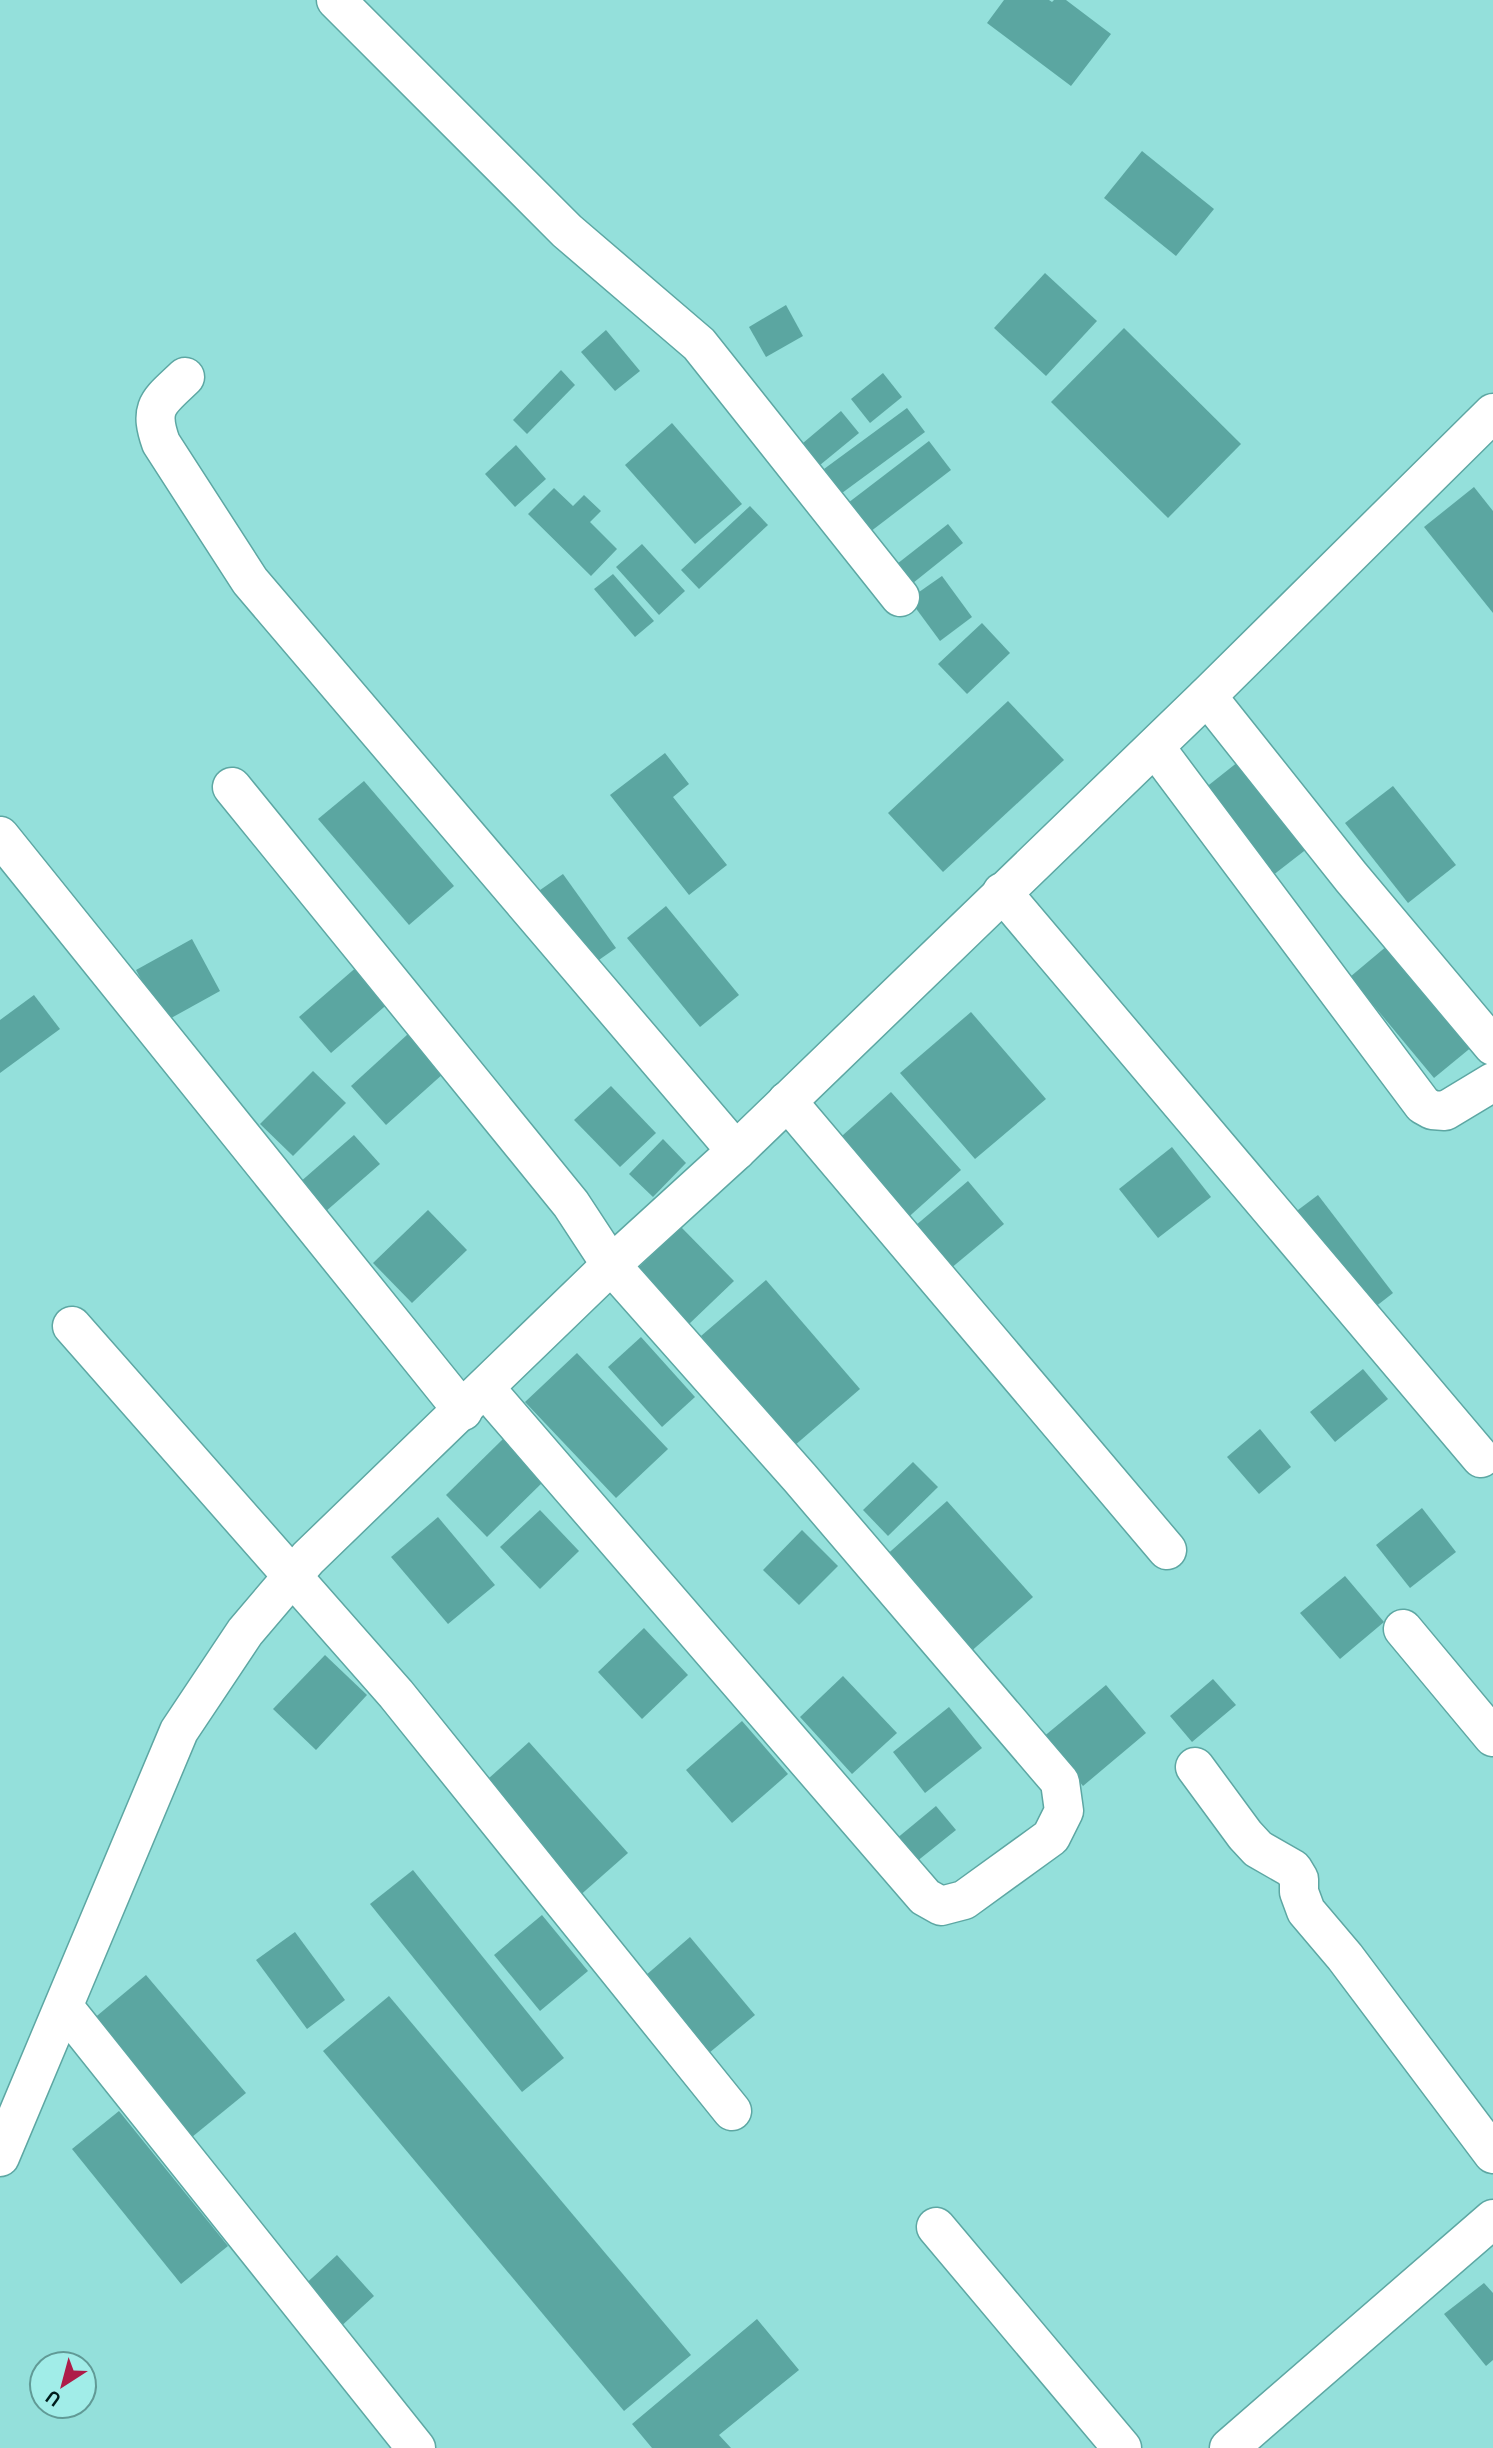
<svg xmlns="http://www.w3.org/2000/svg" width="1493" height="2448" font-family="'Space Grotesk',sans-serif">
<rect width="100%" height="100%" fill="#94e0db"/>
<g fill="#5ba6a1">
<path d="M 1004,0 L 1049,0 L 1052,2 L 1054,0 L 1066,0 L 1111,34 L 1071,86 L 987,23 Z"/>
<path d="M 1142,151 L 1214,209 L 1176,256 L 1104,198 Z"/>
<path d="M 1045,273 L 1097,321 L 1046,376 L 994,328 Z"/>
<path d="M 786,305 L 803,336 L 766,357 L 749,327 Z"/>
<path d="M 1124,328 L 1241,444 L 1168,518 L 1051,402 Z"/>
<path d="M 606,330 L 640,371 L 615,391 L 581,352 Z"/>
<path d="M 561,370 L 575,385 L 527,434 L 513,420 Z"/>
<path d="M 883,373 L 902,397 L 870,423 L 851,399 Z"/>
<path d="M 907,408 L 925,432 L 842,493 L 824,469 Z"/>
<path d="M 841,411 L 859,433 L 820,465 L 803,443 Z"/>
<path d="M 672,423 L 742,504 L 695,544 L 625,465 Z"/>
<path d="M 929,441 L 951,470 L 866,535 L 844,506 Z"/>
<path d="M 516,445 L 546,479 L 515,507 L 485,474 Z"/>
<path d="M 1474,487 L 1493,511 L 1493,613 L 1424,527 Z"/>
<path d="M 554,488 L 573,506 L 584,495 L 601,511 L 590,522 L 617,549 L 591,576 L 528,514 Z"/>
<path d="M 750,506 L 768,525 L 699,589 L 681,570 Z"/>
<path d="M 948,524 L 963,543 L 903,591 L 888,571 Z"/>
<path d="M 642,544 L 685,591 L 659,615 L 616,567 Z"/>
<path d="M 613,574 L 654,621 L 635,637 L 594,589 Z"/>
<path d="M 942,576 L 972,617 L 940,641 L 909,599 Z"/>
<path d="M 982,623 L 1010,653 L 967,694 L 938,664 Z"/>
<path d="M 1008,701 L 1064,760 L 943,872 L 888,813 Z"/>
<path d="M 665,753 L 689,784 L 673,797 L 727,865 L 689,895 L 610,795 Z"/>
<path d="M 1248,754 L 1317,841 L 1263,883 L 1195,796 Z"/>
<path d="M 364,781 L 454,886 L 409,925 L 318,819 Z"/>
<path d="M 1393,786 L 1456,865 L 1408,903 L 1345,823 Z"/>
<path d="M 563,874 L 616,948 L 586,969 L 533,895 Z"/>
<path d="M 666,906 L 739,995 L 700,1027 L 627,938 Z"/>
<path d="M 192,939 L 220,991 L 164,1022 L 136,970 Z"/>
<path d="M 1394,940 L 1479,1041 L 1434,1078 L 1350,977 Z"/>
<path d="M 359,965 L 391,1001 L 331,1053 L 299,1017 Z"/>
<path d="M 34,995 L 60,1029 L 0,1073 L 0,1020 Z"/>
<path d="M 971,1012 L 1046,1099 L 975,1159 L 900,1073 Z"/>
<path d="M 408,1034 L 444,1073 L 386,1125 L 351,1086 Z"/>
<path d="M 313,1071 L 346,1103 L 293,1156 L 260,1124 Z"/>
<path d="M 611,1086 L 656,1133 L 620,1167 L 574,1120 Z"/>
<path d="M 891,1092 L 961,1170 L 903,1222 L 833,1144 Z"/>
<path d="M 354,1135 L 380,1164 L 317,1219 L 291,1190 Z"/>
<path d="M 663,1139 L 686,1163 L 653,1197 L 629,1174 Z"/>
<path d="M 1172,1147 L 1211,1197 L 1158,1238 L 1119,1189 Z"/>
<path d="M 968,1181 L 1004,1224 L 938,1279 L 902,1237 Z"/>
<path d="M 1318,1195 L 1393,1293 L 1370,1311 L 1294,1213 Z"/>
<path d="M 428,1210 L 467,1250 L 412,1303 L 373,1263 Z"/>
<path d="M 681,1227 L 734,1281 L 688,1325 L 636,1270 Z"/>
<path d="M 766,1280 L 860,1389 L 794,1446 L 701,1336 Z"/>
<path d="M 641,1337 L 695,1397 L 662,1427 L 608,1367 Z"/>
<path d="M 577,1353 L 668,1449 L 616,1498 L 525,1402 Z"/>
<path d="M 1363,1369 L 1388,1399 L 1335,1442 L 1310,1412 Z"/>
<path d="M 1260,1429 L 1291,1467 L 1259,1494 L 1227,1457 Z"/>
<path d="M 503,1439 L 545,1480 L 487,1537 L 446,1495 Z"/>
<path d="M 913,1462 L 938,1487 L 888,1536 L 863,1510 Z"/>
<path d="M 947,1501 L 1033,1597 L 968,1654 L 883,1558 Z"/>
<path d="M 1422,1508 L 1456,1552 L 1410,1588 L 1376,1545 Z"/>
<path d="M 540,1510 L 579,1551 L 540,1589 L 500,1547 Z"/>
<path d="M 438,1517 L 495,1585 L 448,1624 L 391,1557 Z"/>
<path d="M 802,1530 L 838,1566 L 799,1605 L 763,1570 Z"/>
<path d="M 1345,1576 L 1384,1622 L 1340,1659 L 1300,1613 Z"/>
<path d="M 644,1628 L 688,1675 L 642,1719 L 598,1672 Z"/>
<path d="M 325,1655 L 367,1695 L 316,1750 L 273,1709 Z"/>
<path d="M 843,1676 L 897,1733 L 852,1774 L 800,1717 Z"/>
<path d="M 1213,1679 L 1236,1705 L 1192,1742 L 1170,1716 Z"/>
<path d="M 1106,1685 L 1146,1733 L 1083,1786 L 1042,1738 Z"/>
<path d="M 949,1707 L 982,1748 L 925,1793 L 893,1752 Z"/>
<path d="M 742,1721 L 788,1774 L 732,1823 L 686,1770 Z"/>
<path d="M 529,1742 L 628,1853 L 577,1898 L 478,1788 Z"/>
<path d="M 936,1806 L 956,1830 L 916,1862 L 896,1839 Z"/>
<path d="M 413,1870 L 564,2058 L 522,2092 L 370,1904 Z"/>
<path d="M 542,1915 L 588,1971 L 540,2011 L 494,1955 Z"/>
<path d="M 295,1932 L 345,2000 L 307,2029 L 256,1960 Z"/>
<path d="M 690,1937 L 755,2015 L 709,2053 L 645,1976 Z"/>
<path d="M 146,1975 L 246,2093 L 192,2137 L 92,2020 Z"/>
<path d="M 389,1996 L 691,2355 L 624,2411 L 323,2051 Z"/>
<path d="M 119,2111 L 228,2246 L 181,2284 L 72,2149 Z"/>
<path d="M 337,2255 L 374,2296 L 337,2330 L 300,2289 Z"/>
<path d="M 1484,2283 L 1493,2293 L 1493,2360 L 1486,2366 L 1444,2314 Z"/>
<path d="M 757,2319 L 799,2370 L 719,2435 L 731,2448 L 652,2448 L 632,2424 Z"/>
</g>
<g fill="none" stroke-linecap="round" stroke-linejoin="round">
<defs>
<g id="minor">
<path d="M 336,0 L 567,231 L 699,344 L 900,597"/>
<path d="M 185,377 C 159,402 148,406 161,443 L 250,581 L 736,1151"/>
<path d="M 1207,696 L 1351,877 L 1493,1046"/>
<path d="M 1155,747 L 1423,1105 L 1432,1110 L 1445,1111 L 1493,1082"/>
<path d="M 232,787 L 571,1204 L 611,1265 L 800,1478 L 1060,1782 L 1064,1811 L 1051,1837 L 964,1900 L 941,1906 L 925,1897 L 485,1388"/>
<path d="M 0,836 L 463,1411"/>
<path d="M 1002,892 L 1481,1458"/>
<path d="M 787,1101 L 1167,1550"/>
<path d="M 72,1326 L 396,1694 L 732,2111"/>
<path d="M 1403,1629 L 1493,1737"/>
<path d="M 1195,1767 L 1245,1835 L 1258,1849 L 1293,1869 L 1299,1879 L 1299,1892 L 1306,1911 L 1345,1957 L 1493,2154"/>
<path d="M 64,2007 L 416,2448"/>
<path d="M 936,2227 L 1122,2448"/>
<path d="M 1229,2448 L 1493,2219"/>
</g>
<path id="tertiary" d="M 0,2157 L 179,1731 L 245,1632 L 308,1558 L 611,1265 L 736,1151 L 1207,696 L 1493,413"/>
</defs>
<use href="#minor" stroke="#5da7a3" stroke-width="41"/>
<use href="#tertiary" stroke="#5da7a3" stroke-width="41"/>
<use href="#minor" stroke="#fff" stroke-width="38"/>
<use href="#tertiary" stroke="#fff" stroke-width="38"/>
</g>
<g transform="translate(63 2385) rotate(216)"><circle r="33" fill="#a1ede8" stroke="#619a96" stroke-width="2"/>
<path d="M0-5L12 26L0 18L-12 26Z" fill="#ae1c48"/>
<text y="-10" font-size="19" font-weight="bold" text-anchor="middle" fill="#001d1c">U</text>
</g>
</svg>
